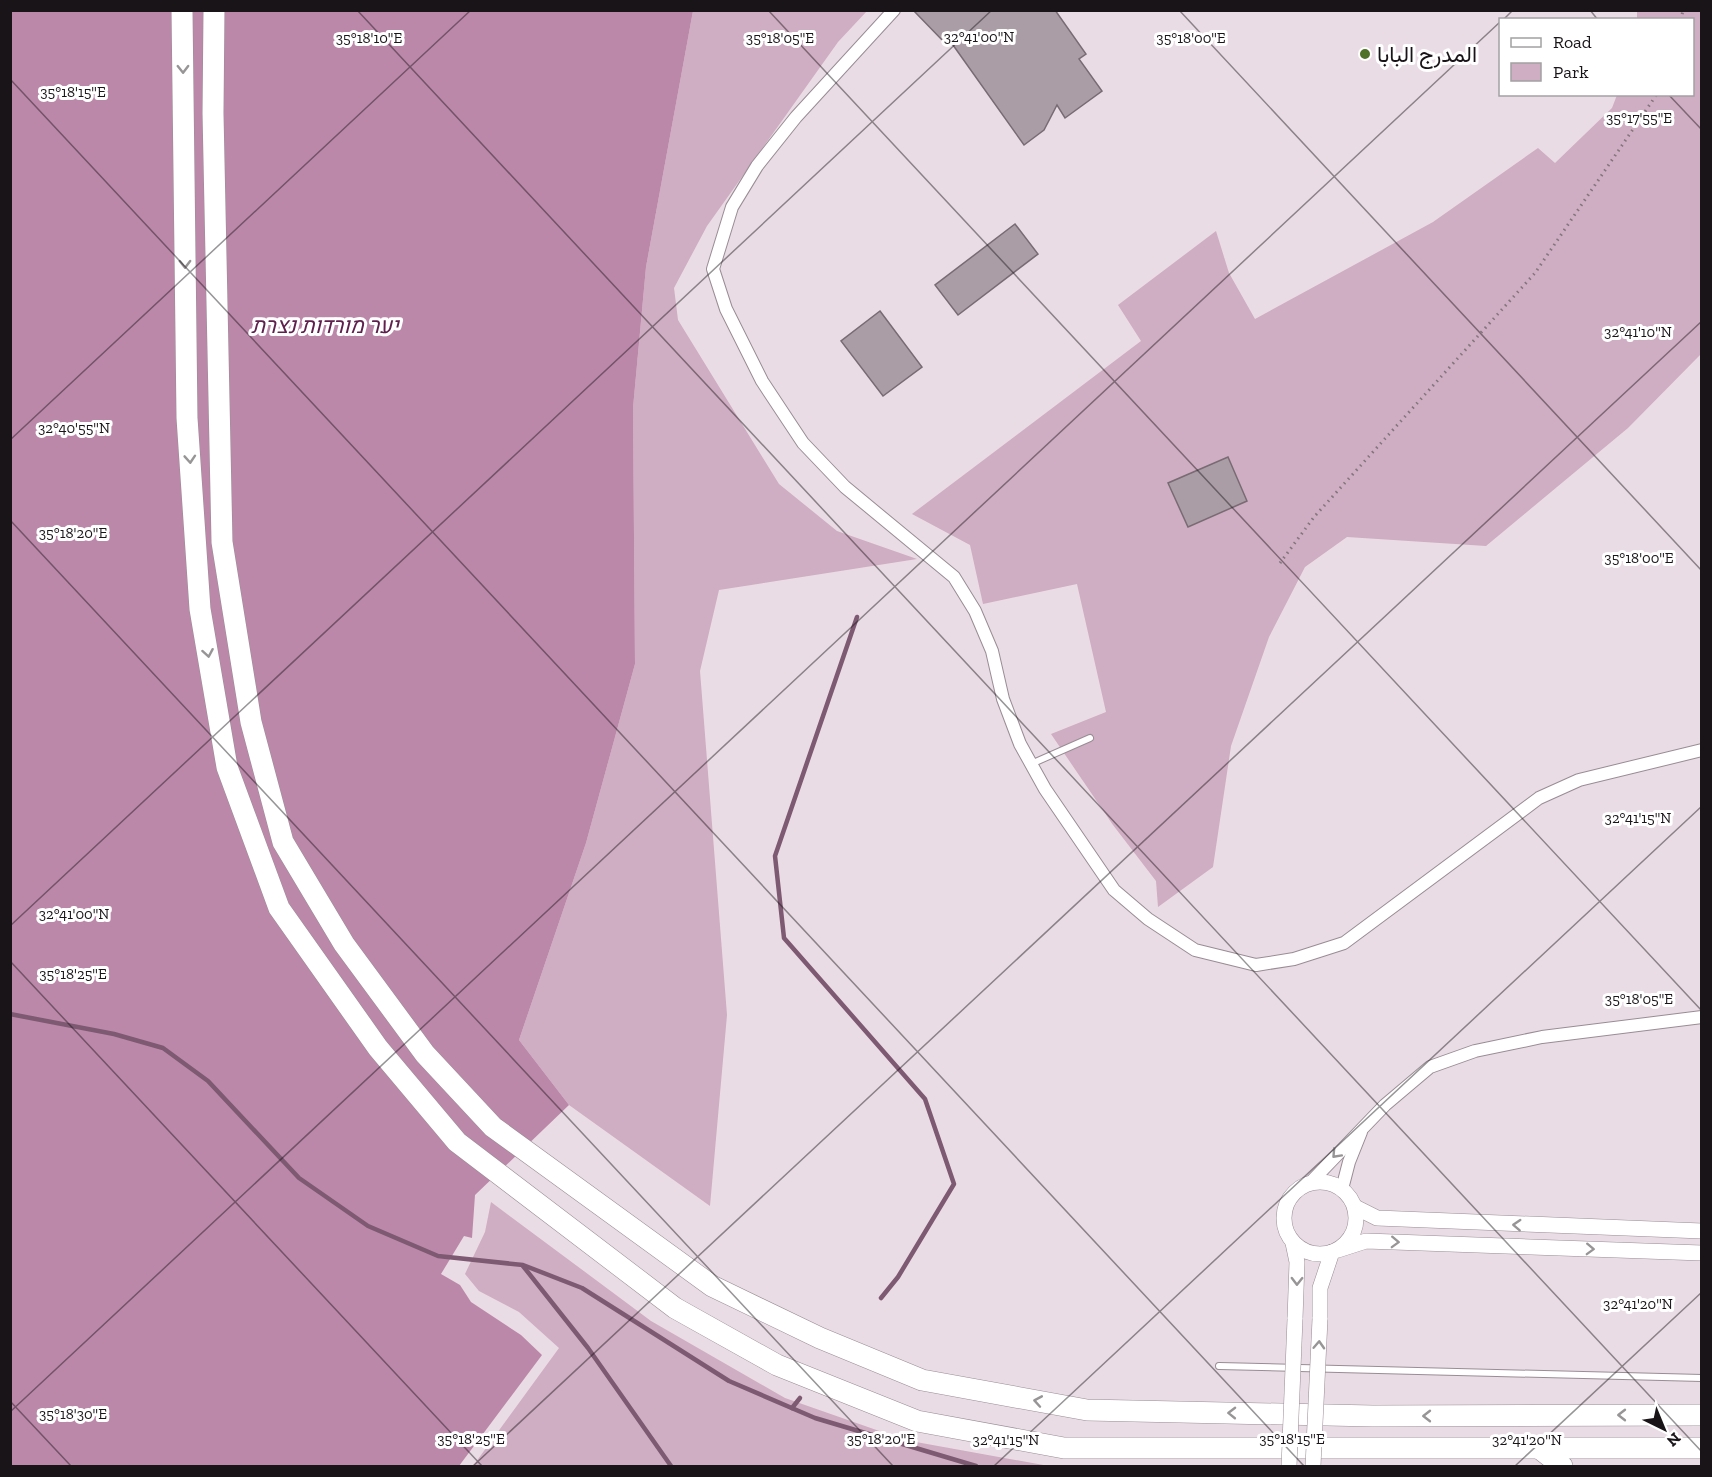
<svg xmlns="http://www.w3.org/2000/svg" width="1712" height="1477" font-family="'Zilla Slab',Vazirmatn,Heebo,serif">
<rect width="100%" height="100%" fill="#eadce4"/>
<g fill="#cfadc2">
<path d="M 693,11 L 867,11 L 838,42 L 707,226 L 674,288 L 678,320 L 779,484 L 837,531 L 917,559 L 719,590 L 700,671 L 727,1015 L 710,1206 L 569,1105 L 519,1040 L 586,843 L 635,664 L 633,408 L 646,267 Z"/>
<path d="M 1637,11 L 1701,11 L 1701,354 L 1628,428 L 1486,546 L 1347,537 L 1305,567 L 1269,637 L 1231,746 L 1213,867 L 1158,907 L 1156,881 L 1113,825 L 1051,734 L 1106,712 L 1077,584 L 983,604 L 970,545 L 912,514 L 1141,341 L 1118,305 L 1216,231 L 1229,273 L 1255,319 L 1433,222 L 1538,148 L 1555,163 L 1612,108 L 1617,95 L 1692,94 L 1692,20 L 1637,19 Z"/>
<path d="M 491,1202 L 651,1321 L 785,1398 L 905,1440 L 1049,1466 L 473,1466 L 559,1348 L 519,1312 L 479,1291 L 465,1274 L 485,1232 Z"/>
</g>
<path fill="#bc88aa" d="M 10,11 L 693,11 L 646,267 L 633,408 L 635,664 L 586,843 L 519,1040 L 569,1105 L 475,1195 L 472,1238 L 464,1236 L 441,1274 L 460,1285 L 471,1302 L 521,1335 L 542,1355 L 459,1466 L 11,1466 Z"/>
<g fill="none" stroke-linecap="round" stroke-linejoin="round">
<g stroke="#7e5972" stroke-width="4.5">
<path d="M 857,617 L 775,856 L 784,938 L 925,1099 L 954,1184 L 898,1277 L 881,1298"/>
<path d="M 10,1014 L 114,1034 L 163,1048 L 208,1081 L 299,1178 L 368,1226 L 438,1256 L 523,1265 L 582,1288 L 729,1381 L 815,1418 L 976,1466"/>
<path d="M 523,1266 L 588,1348 L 671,1466"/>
<path d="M 792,1408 L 800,1398"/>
</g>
</g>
<g fill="#ab9da6" stroke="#786b73" stroke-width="1.5">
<path d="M 913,10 L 1055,10 L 1086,54 L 1079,59 L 1102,91 L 1065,118 L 1057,105 L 1044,130 L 1024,145 L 948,38 L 944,42 Z"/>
<path d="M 1015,224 L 1038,254 L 958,315 L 935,285 Z"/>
<path d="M 880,311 L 922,367 L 883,396 L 841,341 Z"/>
<path d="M 1228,457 L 1247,501 L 1188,527 L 1168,483 Z"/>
</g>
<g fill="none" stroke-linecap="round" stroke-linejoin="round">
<defs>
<g id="service">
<path d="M 1031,764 L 1090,738"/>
<path d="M 1219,1366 L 1702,1378"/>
</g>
<g id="minor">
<path d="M 894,10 L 796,117 L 757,166 L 732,207 L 713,269 L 726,309 L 762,381 L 803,443 L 845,487 L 954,577 L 975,611 L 992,651 L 1003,699 L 1020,744 L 1045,789 L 1114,890 L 1148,919 L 1195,950 L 1256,965 L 1294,959 L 1344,943 L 1539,798 L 1579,780 L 1702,750"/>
<path d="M 1309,1184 L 1385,1105 L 1430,1067 L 1475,1051 L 1542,1037 L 1702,1017"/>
<path d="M 1342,1189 L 1349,1162 L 1361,1132"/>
</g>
<g id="tertiary">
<circle cx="1320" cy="1218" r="36"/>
<path d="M 1355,1207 L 1377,1218 L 1702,1231"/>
<path d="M 1293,1243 L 1297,1262 L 1295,1319"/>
<path d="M 1338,1250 L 1366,1241 L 1702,1253"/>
<path d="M 1320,1319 L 1320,1288 L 1332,1252"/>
</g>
<g id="trunk">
<path d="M 182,10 L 187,418 L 200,609 L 227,767 L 279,908 L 378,1048 L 457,1142 L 675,1308 L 777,1365 L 917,1421 L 1064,1448 L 1702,1448"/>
<path d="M 214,10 L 213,113 L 222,542 L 251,722 L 283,842 L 344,944 L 425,1054 L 493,1127 L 712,1286 L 820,1338 L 922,1380 L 1087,1410 L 1373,1416 L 1702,1415"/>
<path d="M 1539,1448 L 1562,1466"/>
</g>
</defs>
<use href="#service" stroke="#998c94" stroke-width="8"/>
<use href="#minor" stroke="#998c94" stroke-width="14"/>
<use href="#tertiary" stroke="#998c94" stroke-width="16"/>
<use href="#trunk" stroke="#998c94" stroke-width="22"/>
<g stroke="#80767c" stroke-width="3" stroke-dasharray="1.5 4.5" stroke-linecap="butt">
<path d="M 1681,20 L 1683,10"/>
<path d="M 1280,563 L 1314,517 L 1535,273 L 1657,94"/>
</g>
<use href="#service" stroke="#fff" stroke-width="6"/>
<use href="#minor" stroke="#fff" stroke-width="12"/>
<use href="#tertiary" stroke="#fff" stroke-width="15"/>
<use href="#trunk" stroke="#fff" stroke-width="21"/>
<defs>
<g id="tertiary-bridge">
<path d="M 1289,1466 L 1295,1319"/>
<path d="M 1313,1466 L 1320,1319"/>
</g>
</defs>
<use href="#tertiary-bridge" stroke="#998c94" stroke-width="16" stroke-linecap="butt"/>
<use href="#tertiary-bridge" stroke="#fff" stroke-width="15"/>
</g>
<defs><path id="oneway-chevron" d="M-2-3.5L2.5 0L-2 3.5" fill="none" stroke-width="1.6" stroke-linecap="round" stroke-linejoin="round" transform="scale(1.5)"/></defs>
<g stroke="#989597">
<use href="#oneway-chevron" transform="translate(183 69) rotate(89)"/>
<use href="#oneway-chevron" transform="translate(185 264) rotate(89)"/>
<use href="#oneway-chevron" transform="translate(190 459) rotate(86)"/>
<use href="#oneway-chevron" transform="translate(208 653) rotate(80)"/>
<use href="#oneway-chevron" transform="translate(1336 1154) rotate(133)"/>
<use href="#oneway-chevron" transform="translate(1517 1225) rotate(-177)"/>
<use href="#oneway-chevron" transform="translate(1395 1242) rotate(2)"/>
<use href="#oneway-chevron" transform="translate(1590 1249) rotate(2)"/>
<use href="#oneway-chevron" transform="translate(1297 1281) rotate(91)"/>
<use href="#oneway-chevron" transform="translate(1319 1345) rotate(-87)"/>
<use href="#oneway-chevron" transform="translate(1038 1401) rotate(-170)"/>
<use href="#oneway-chevron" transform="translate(1232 1413) rotate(-179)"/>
<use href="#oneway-chevron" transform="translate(1622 1415) rotate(180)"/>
<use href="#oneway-chevron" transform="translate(1427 1416) rotate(180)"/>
</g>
<path fill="none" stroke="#191418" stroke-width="1.5" stroke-opacity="0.45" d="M 357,10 L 1702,1452M 768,10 L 1702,1011M 1179,10 L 1702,571M 1590,10 L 1598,20M 1503,20 L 1513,10M 10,79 L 1304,1466M 1668,94 L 1702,130M 10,440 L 471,10M 10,520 L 893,1466M 10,926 L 992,10M 10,961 L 482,1466M 10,1401 L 71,1466M 10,1412 L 1500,22M 473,1466 L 1702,321M 994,1466 L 1702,806M 1515,1466 L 1702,1292"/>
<circle fill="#507128" stroke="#fff" stroke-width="2" cx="1365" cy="54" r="6"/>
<g text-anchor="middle" stroke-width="6" stroke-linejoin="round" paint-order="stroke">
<g font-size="22" fill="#191418" stroke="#fff" text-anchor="start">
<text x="1377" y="62">المدرج البابا</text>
</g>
<g font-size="22" font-style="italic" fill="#5f204e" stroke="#fff">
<text x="325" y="333">יער מורדות נצרת</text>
</g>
</g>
<g font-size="15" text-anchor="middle" fill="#191418" stroke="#fff" stroke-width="6" stroke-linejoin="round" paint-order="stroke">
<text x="979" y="42">32°41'00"N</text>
<text x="369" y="43">35°18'10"E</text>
<text x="780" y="43">35°18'05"E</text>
<text x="1191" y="43">35°18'00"E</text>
<text x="73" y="97">35°18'15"E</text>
<text x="1639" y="123">35°17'55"E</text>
<text x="1638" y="337">32°41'10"N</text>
<text x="74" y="433">32°40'55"N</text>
<text x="73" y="538">35°18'20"E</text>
<text x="1639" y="563">35°18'00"E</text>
<text x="1638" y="823">32°41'15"N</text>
<text x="74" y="919">32°41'00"N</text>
<text x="73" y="979">35°18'25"E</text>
<text x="1639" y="1004">35°18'05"E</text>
<text x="1638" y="1309">32°41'20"N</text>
<text x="73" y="1419">35°18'30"E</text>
<text x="471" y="1444">35°18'25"E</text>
<text x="881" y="1444">35°18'20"E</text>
<text x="1292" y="1444">35°18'15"E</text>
<text x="1006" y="1445">32°41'15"N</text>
<text x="1527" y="1445">32°41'20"N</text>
</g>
<rect width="1712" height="1477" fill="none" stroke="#191418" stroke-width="24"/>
<rect x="1499" y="18" width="195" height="78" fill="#ffffff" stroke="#a3a1a3" stroke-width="1.5"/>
<rect x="1511" y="38" width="30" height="9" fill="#ffffff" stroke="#a3a1a3" stroke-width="1.5"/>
<text x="1553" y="48" font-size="18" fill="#191418">Road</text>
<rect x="1511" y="63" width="30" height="18" fill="#cfadc2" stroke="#a3a1a3" stroke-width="1.5"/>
<text x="1553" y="78" font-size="18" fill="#191418">Park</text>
<g transform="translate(1664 1429) rotate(137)" stroke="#ffffff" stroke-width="4.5" paint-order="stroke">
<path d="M0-4.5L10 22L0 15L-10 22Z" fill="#191418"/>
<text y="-9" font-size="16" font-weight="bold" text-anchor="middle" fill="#191418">N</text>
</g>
</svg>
